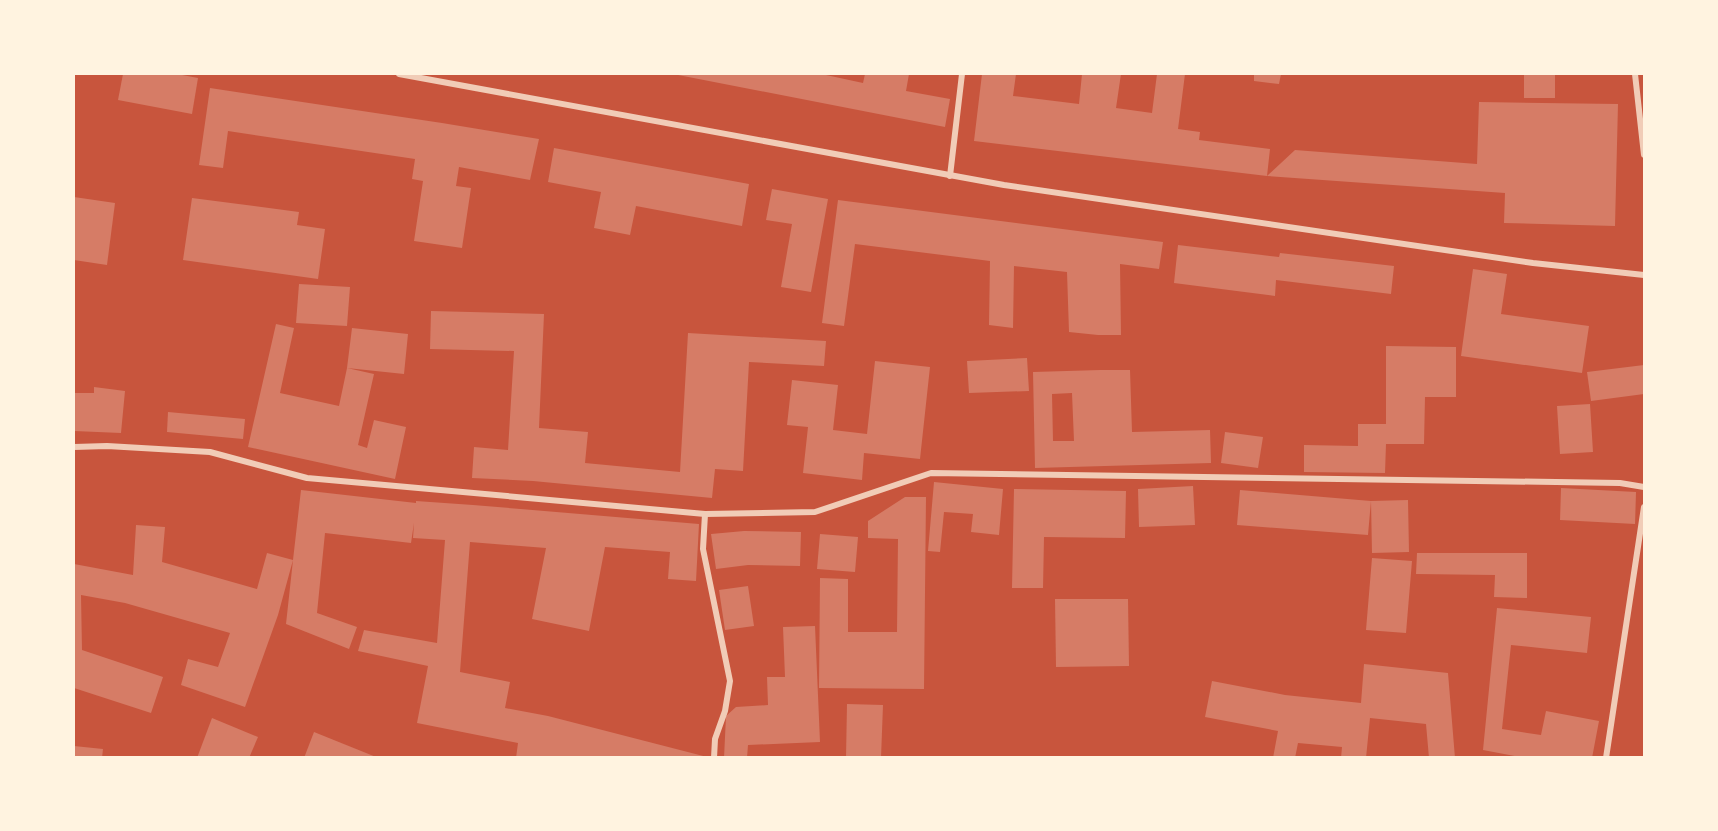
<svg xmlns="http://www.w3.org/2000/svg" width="1718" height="831" font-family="Lora,serif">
<rect width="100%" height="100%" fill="#c8553d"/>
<g fill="#d67c66" fill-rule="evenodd">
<path d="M 123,74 L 177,74 L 198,78 L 192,114 L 118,100 Z"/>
<path d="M 673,74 L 826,74 L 826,75 L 863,83 L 865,74 L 909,74 L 906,91 L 950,99 L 945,127 Z"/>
<path d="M 982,74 L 1016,74 L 1013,96 L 1079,104 L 1082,74 L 1121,74 L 1116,108 L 1152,113 L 1157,74 L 1185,74 L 1178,129 L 1200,132 L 1199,140 L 1270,149 L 1267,176 L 974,141 Z"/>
<path d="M 1254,74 L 1281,74 L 1279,84 L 1254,81 Z"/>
<rect x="1524" y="74" width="31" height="24"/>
<path d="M 210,88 L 442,123 L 539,139 L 530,180 L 459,167 L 456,186 L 471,188 L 462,248 L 414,241 L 423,181 L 412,179 L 415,159 L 228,131 L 223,168 L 199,165 Z"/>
<path d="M 1479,102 L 1618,104 L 1615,226 L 1504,223 L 1505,193 L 1267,176 L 1295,150 L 1477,164 Z"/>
<path d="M 554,148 L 749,184 L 742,226 L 636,206 L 630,235 L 594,228 L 601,192 L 548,182 Z"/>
<path d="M 772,189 L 828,199 L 811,292 L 781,287 L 792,224 L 766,220 Z"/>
<path d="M 74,197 L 115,203 L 107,265 L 74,260 Z"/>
<path d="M 192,198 L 299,212 L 297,225 L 325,229 L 318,279 L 183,260 Z"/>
<path d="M 838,200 L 1163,242 L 1159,269 L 1120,264 L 1121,335 L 1098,335 L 1069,332 L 1067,272 L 1014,266 L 1013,328 L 989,325 L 990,261 L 855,244 L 844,326 L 822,323 Z"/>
<path d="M 1178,245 L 1279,257 L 1280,253 L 1394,266 L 1391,294 L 1276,280 L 1275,296 L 1174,283 Z"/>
<path d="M 1473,269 L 1507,274 L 1501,314 L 1589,326 L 1582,373 L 1461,356 Z"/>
<path d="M 299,284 L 350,287 L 347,326 L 296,323 Z"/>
<path d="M 431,311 L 544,314 L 539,428 L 588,432 L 585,463 L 680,472 L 688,333 L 826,341 L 824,366 L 749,362 L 743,471 L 715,469 L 712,498 L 533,481 L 472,478 L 474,447 L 508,450 L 514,351 L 430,349 Z"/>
<path d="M 276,324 L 294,328 L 280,393 L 339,406 L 347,368 L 352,328 L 408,334 L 404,374 L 347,368 L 374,374 L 358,445 L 367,448 L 374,420 L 406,427 L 395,479 L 248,447 Z"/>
<path d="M 1386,346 L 1456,347 L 1456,397 L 1425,397 L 1424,444 L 1386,444 L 1385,473 L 1304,472 L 1304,445 L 1358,446 L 1358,424 L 1386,424 Z"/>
<path d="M 1027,358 L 1029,391 L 969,393 L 967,361 Z"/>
<path d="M 875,361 L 930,367 L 920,459 L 864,453 L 862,480 L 803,473 L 808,427 L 787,425 L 792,380 L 838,385 L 833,430 L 867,434 Z"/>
<path d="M 1644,365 L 1644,394 L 1591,401 L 1587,372 Z"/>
<path d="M 1100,370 L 1130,370 L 1132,432 L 1210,430 L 1211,463 L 1035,468 L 1033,372 ZM 1072,393 L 1074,441 L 1053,441 L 1052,394 Z"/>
<path d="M 94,387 L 125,391 L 121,433 L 74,431 L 74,393 L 94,393 Z"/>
<path d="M 1590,404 L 1593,452 L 1560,454 L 1557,406 Z"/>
<path d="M 168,412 L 245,419 L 243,439 L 167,432 Z"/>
<path d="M 1225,432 L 1263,437 L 1258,468 L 1221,463 Z"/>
<path d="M 934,482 L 1003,489 L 999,535 L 971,532 L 973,514 L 944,512 L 940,552 L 928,551 Z"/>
<path d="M 1193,486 L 1195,525 L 1139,527 L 1138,489 Z"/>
<path d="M 1561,488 L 1636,492 L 1635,524 L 1560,520 Z"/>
<path d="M 1014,489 L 1126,491 L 1125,538 L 1044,537 L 1043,588 L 1012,588 Z"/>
<path d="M 301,490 L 416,503 L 416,501 L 473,505 L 699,524 L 696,581 L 668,579 L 670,552 L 605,547 L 589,631 L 532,619 L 546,548 L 470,542 L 460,672 L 510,682 L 505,708 L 548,716 L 711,758 L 516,758 L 518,743 L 417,723 L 428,666 L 358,651 L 364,630 L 437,643 L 445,540 L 413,538 L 414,523 L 411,543 L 325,533 L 317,613 L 357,627 L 349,649 L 286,624 L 293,560 L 278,615 L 245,707 L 181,685 L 188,659 L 218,667 L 230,633 L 125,603 L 81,595 L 82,650 L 163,677 L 151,713 L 74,688 L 74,564 L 133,575 L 136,525 L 165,527 L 162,562 L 257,589 L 267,553 L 293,560 Z"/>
<path d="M 1240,490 L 1371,501 L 1408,500 L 1409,552 L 1372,553 L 1371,501 L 1368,535 L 1237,525 Z"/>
<path d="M 905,497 L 926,497 L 924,689 L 819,688 L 820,578 L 848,579 L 848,632 L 897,632 L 898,539 L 868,538 L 868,521 Z"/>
<path d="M 744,531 L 801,532 L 800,566 L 748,565 L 716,569 L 711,534 Z"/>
<path d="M 820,534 L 858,537 L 855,572 L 817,569 Z"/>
<path d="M 1417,553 L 1527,553 L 1527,598 L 1494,597 L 1495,575 L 1416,574 Z"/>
<path d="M 1372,558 L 1412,561 L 1406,633 L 1366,630 Z"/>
<path d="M 748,586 L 754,626 L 725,630 L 719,590 Z"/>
<path d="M 1055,599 L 1128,599 L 1129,666 L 1056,667 Z"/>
<path d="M 1497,608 L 1591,617 L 1587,653 L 1511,645 L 1502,729 L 1541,735 L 1546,711 L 1599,721 L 1592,758 L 1525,758 L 1483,750 Z"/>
<path d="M 815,626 L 820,742 L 748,745 L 747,758 L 724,758 L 726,716 L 736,707 L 768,705 L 767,677 L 785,677 L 783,627 Z"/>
<path d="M 1364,664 L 1448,673 L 1455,758 L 1429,758 L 1426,724 L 1370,718 L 1366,758 L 1341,758 L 1342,747 L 1298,743 L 1295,758 L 1273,758 L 1278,731 L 1205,717 L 1212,681 L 1285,695 L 1361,703 Z"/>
<path d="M 847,704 L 883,705 L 881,758 L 846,758 Z"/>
<path d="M 212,718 L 258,737 L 249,758 L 197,758 Z"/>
<path d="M 314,732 L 376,757 L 376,758 L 304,758 Z"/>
<path d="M 74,746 L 103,749 L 102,758 L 74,758 Z"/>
</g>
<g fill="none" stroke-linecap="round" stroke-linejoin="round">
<g stroke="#f1ccb7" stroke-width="6">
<path d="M 399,74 L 1004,185 L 1533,263 L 1644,275"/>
<path d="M 1635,74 L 1644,155"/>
<path d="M 950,176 L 962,74"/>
<path d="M 74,447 L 107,446 L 210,452 L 307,478 L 705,514 L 815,512 L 931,473 L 1620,483 L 1644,487"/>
<path d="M 705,514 L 703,549 L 730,681 L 725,711 L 715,739 L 714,758"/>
<path d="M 1606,758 L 1644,507"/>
</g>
</g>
<rect width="1718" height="831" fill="none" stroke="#fff3e0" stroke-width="150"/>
</svg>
